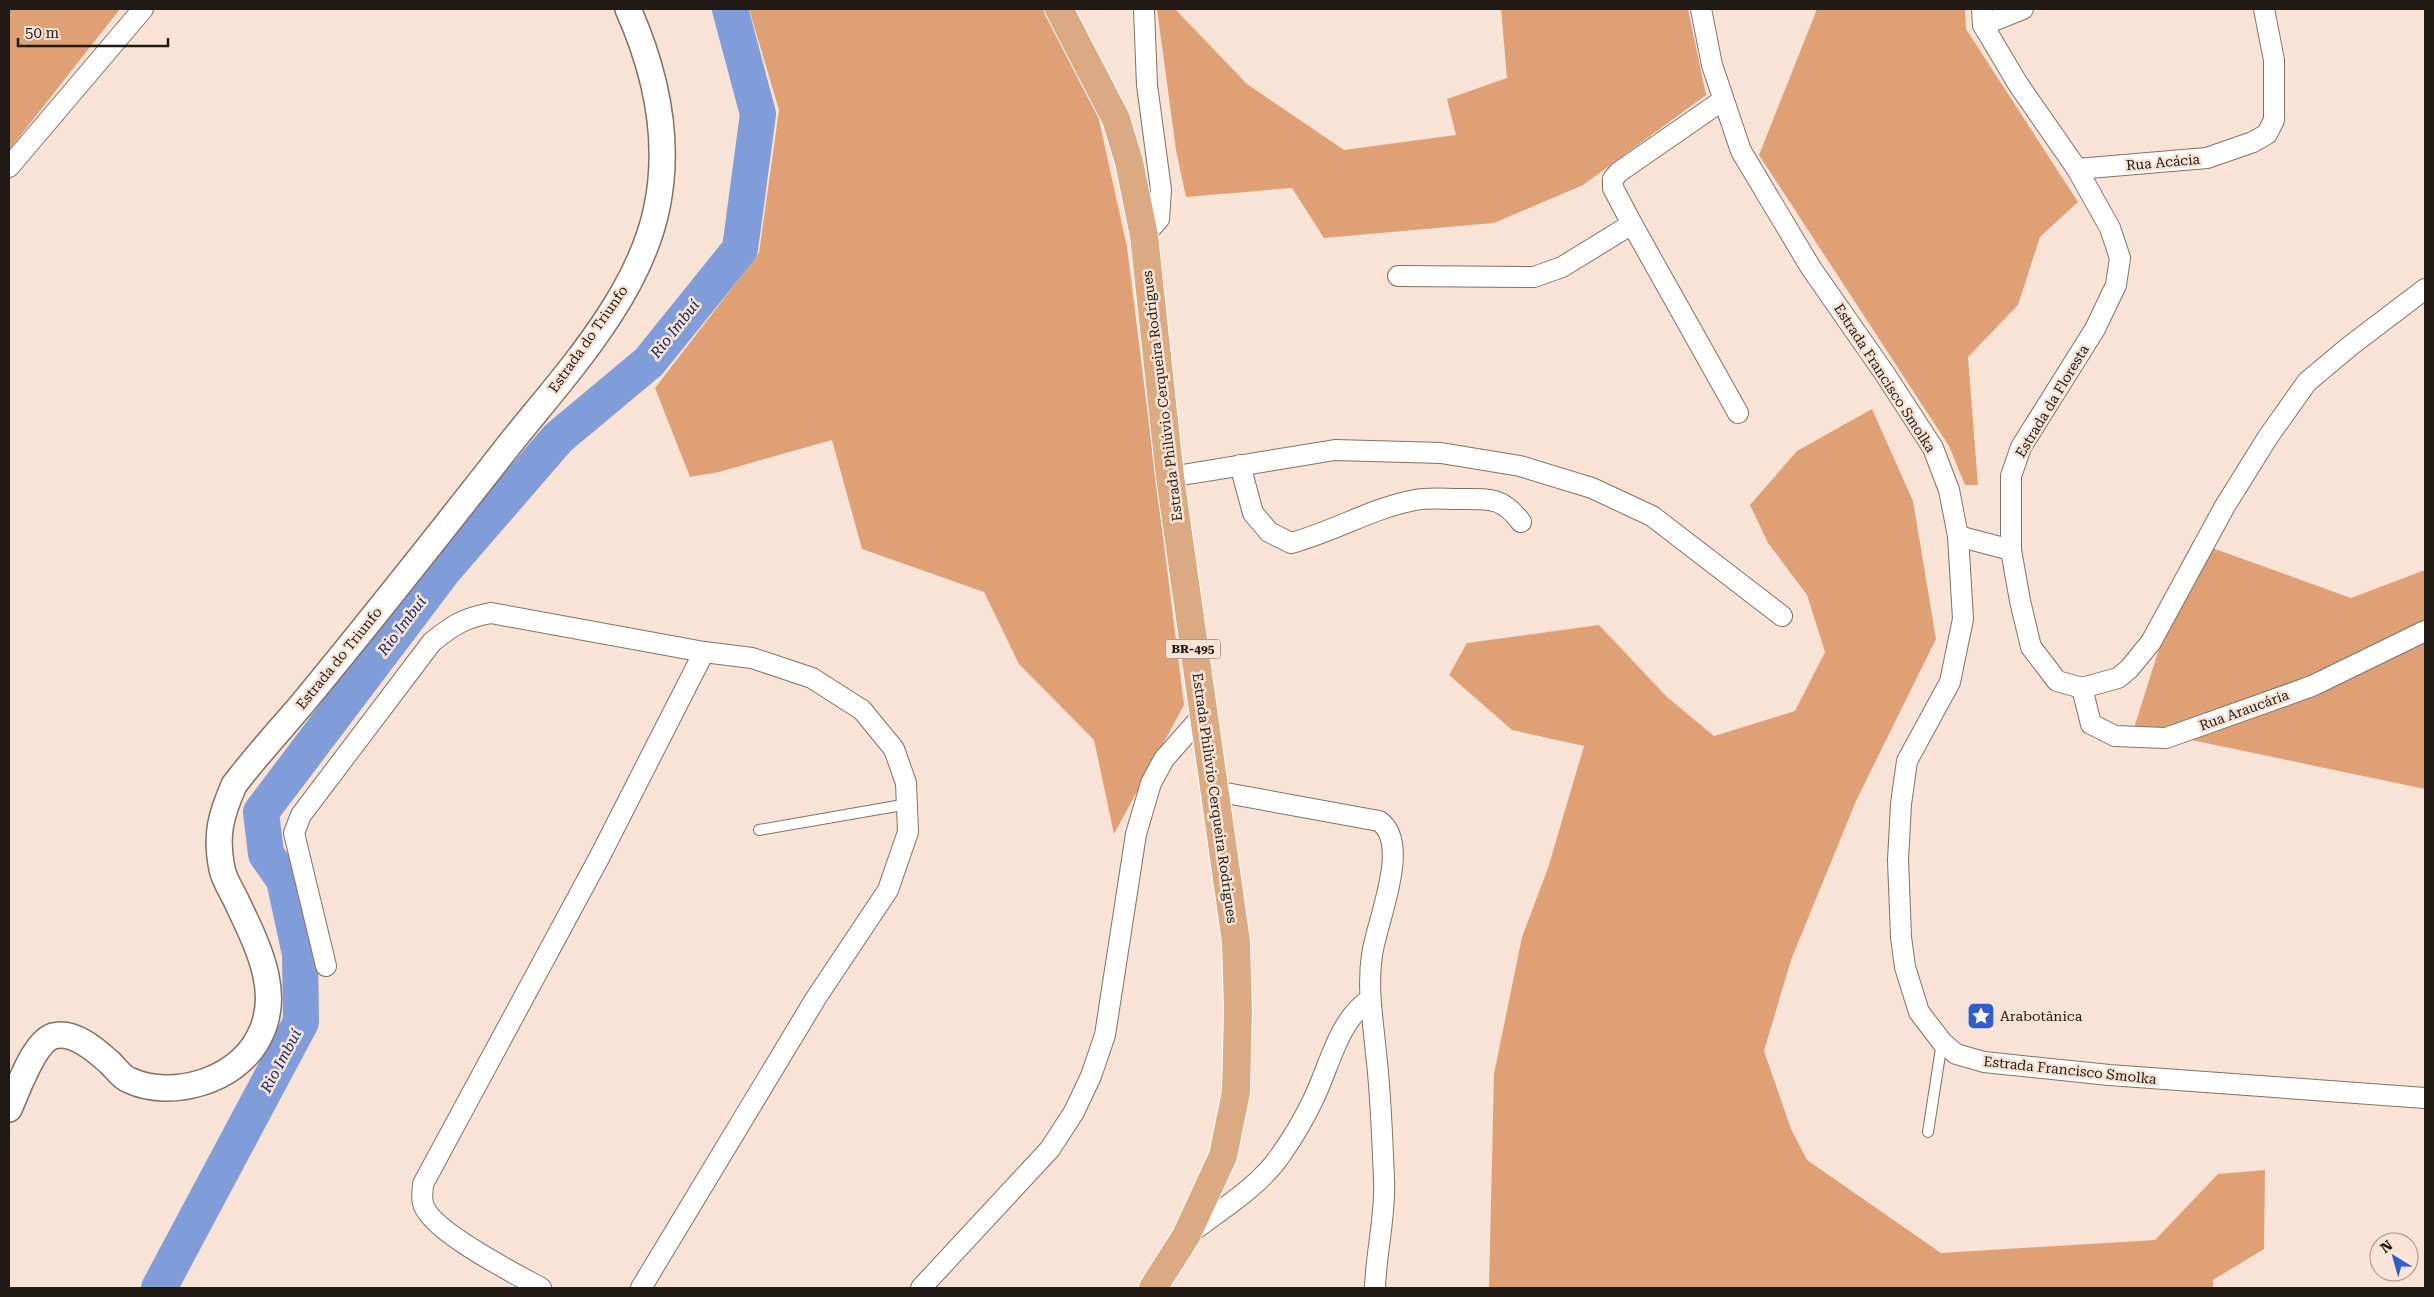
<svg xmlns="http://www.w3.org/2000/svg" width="2434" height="1297" font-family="'Roboto Serif',serif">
<rect width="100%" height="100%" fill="#f8e3d6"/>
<g fill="#dfa075">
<path d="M 9,9 L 120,9 L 9,150 Z"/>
<path d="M 749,9 L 1045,9 L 1097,111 L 1127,247 L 1184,705 L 1114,834 L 1094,740 L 1019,664 L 984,592 L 862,549 L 832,440 L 719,472 L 690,477 L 655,388 L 759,253 L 779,110 Z"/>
<path d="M 1157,9 L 1175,9 L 1247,84 L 1344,150 L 1456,135 L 1447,99 L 1507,78 L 1501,9 L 1688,9 L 1706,95 L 1583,185 L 1494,223 L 1324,238 L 1292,188 L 1186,197 L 1176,150 Z"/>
<path d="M 1817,9 L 1965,9 L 1966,29 L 2078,202 L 2040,237 L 2018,305 L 1968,357 L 1978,485 L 1965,485 L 1949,446 L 1759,155 Z"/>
<path d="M 1872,409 L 1913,501 L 1936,639 L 1856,801 L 1791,960 L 1764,1051 L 1791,1129 L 1807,1160 L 1941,1253 L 2155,1240 L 2218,1174 L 2265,1170 L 2264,1249 L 2213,1280 L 2213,1288 L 1489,1288 L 1494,1074 L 1522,937 L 1548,868 L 1584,746 L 1512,730 L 1449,675 L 1467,643 L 1599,625 L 1667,697 L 1714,736 L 1795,711 L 1825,652 L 1807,595 L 1768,543 L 1750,505 L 1797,451 Z"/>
<path d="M 2193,541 L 2351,598 L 2425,570 L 2425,789 L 2134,728 Z"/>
</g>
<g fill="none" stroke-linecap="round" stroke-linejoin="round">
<path stroke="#809dd9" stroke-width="36" d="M 159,1288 L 301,1022 L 300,954 L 284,880 L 266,854 L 261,812 L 444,570 L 558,438 L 649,362 L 740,249 L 758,114 L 730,9"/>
<defs>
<g id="service">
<path d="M 759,830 L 908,804"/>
<path d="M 1928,1132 L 1942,1042"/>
</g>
<g id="minor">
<path d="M 1144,9 L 1147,85 L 1161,190 L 1159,219 L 1144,236"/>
<path d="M 1701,9 L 1712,65 L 1741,151 L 1811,268 L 1885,374 L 1933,448 L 1949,490 L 1958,536 L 1963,619 L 1950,682 L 1907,761 L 1901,804 L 1898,860 L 1901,937 L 1905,967 L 1919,1012 L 1942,1042 L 1956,1054 L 1984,1062 L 2109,1075 L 2425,1098"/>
<path d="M 1982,9 L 1983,25 L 2018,84 L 2077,169 L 2110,228 L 2120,258 L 2116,285 L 2095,329 L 2021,447 L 2011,476 L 2011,550 L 2020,601 L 2031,647 L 2057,681 L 2082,688 L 2118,678 L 2129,669 L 2151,642 L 2225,506 L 2268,437 L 2307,382 L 2350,346 L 2425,289"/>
<path d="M 1983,25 L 2023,9"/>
<path d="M 1723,100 L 1619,172 L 1613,179 L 1613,188 L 1632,224 L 1738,413"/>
<path d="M 9,167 L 143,9"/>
<path d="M 2077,169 L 2207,158 L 2253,142 L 2267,134 L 2274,120 L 2274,60 L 2264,9"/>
<path d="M 1398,276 L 1534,277 L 1562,267 L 1632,224"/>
<path d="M 1240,465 L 1253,513 L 1269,532 L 1291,543 C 1333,532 1372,508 1415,500 C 1429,497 1446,499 1461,499 C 1490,499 1502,497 1521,522"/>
<path d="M 1170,477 L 1335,450 L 1441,453 L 1520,466 L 1592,488 L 1652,516 L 1782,616"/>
<path d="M 1958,536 L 2011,550"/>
<path d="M 2082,688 L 2091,724 L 2115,736 L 2166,738 L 2312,686 L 2425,631"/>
<path d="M 1215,791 L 1379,821 C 1412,843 1376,923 1372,955 C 1367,988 1373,1020 1376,1053 C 1381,1094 1382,1137 1384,1178 C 1386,1215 1376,1252 1375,1288"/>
<path d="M 326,966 L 294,833 L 301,815 L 432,642 C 453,625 464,618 491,613 L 704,652 L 752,658 L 812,678 L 862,710 L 894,749 L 906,783 L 908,832 L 888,890 L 816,998 L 641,1288"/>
<path d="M 1188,1235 C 1218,1211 1258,1188 1280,1156 C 1292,1139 1304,1119 1313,1100 C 1330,1066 1337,1022 1370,999"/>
<path d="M 541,1288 C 516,1274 428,1230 423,1203 C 421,1197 423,1190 423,1184 L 599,858 L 704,652"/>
<path d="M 921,1288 L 1050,1149 L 1074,1112 L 1091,1076 L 1105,1035 L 1136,834 L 1151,783 L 1164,759 L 1202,716"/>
</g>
<path id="tertiary" d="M 9,1109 C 18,1090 33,1043 53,1036 C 73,1030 96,1050 109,1062 C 116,1068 121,1077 129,1080 C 171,1100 236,1081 258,1039 C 284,993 256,943 236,900 C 231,890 224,879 222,869 C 215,835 221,815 234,785 C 256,756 280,730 303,703 C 373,618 441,532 509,445 C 564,376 639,297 657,207 C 671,138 656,72 628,9"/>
<path id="primary" d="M 1059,9 L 1116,119 L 1129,162 L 1144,236 L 1170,477 L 1236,942 L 1238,1010 L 1236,1092 L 1223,1156 L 1186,1236 L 1153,1288"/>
</defs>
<use href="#service" stroke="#837165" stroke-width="12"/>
<use href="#minor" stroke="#837165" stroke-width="22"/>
<use href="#tertiary" stroke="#837165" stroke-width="28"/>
<use href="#primary" stroke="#fff" stroke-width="30"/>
<use href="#service" stroke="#fff" stroke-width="10"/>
<use href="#minor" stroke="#fff" stroke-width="20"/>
<use href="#tertiary" stroke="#fff" stroke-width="25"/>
<use href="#primary" stroke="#dcaa82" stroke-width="28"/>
</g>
<defs>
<symbol id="sight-square" viewBox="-11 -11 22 22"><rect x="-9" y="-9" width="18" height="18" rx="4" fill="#2f5dcc" stroke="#f8e3d6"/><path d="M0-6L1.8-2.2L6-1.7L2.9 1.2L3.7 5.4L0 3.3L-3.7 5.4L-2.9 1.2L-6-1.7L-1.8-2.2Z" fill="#fff"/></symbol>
</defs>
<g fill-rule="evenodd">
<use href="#sight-square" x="1965" y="1000" width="32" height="32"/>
</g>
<g text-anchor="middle" stroke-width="5" stroke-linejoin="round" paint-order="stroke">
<rect fill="#f8e3d6" stroke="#61564e" stroke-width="1" x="1165.5" y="639.5" width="55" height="19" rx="4"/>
<g font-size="12" font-weight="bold" fill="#201914">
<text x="1193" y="653">BR-495</text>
</g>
<g font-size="14" fill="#201914" stroke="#f8e3d6">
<text transform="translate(2163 162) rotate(-5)" y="5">Rua Acácia</text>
<text transform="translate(588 339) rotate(-55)" y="5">Estrada do Triunfo</text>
<text transform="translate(1885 378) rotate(57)" y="5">Estrada Francisco Smolka</text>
<text transform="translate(1162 396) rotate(-97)" y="5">Estrada Philúvio Cerqueira Rodrigues</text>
<text transform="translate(2052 401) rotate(-59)" y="5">Estrada da Floresta</text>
<text transform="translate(339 658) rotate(-51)" y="5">Estrada do Triunfo</text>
<text transform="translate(2244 710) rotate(-20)" y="5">Rua Araucária</text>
<text transform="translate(1215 798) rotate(82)" y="5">Estrada Philúvio Cerqueira Rodrigues</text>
<text transform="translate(2070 1070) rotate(6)" y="5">Estrada Francisco Smolka</text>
</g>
<g font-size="14" fill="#201914" stroke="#f8e3d6" text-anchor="start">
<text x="2000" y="1021">Arabotânica</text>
</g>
<g font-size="15" font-style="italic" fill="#0b266b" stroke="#f8e3d6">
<text transform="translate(675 329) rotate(-52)" y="5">Rio Imbuí</text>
<text transform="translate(402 626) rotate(-53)" y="5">Rio Imbuí</text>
<text transform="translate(281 1061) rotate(-62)" y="5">Rio Imbuí</text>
</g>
</g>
<rect width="2434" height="1297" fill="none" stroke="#201914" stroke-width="20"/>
<g transform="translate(2394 1257) rotate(323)"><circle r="24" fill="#f8e3d6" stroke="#a29288"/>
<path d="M0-4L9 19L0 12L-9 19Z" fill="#2f5dcc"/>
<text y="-8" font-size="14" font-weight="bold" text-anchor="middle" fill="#201914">N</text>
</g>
<path d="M18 38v8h150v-8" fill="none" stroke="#201914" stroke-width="2.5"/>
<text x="25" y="38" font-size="15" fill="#201914" stroke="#f8e3d6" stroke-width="4" paint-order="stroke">50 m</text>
</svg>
